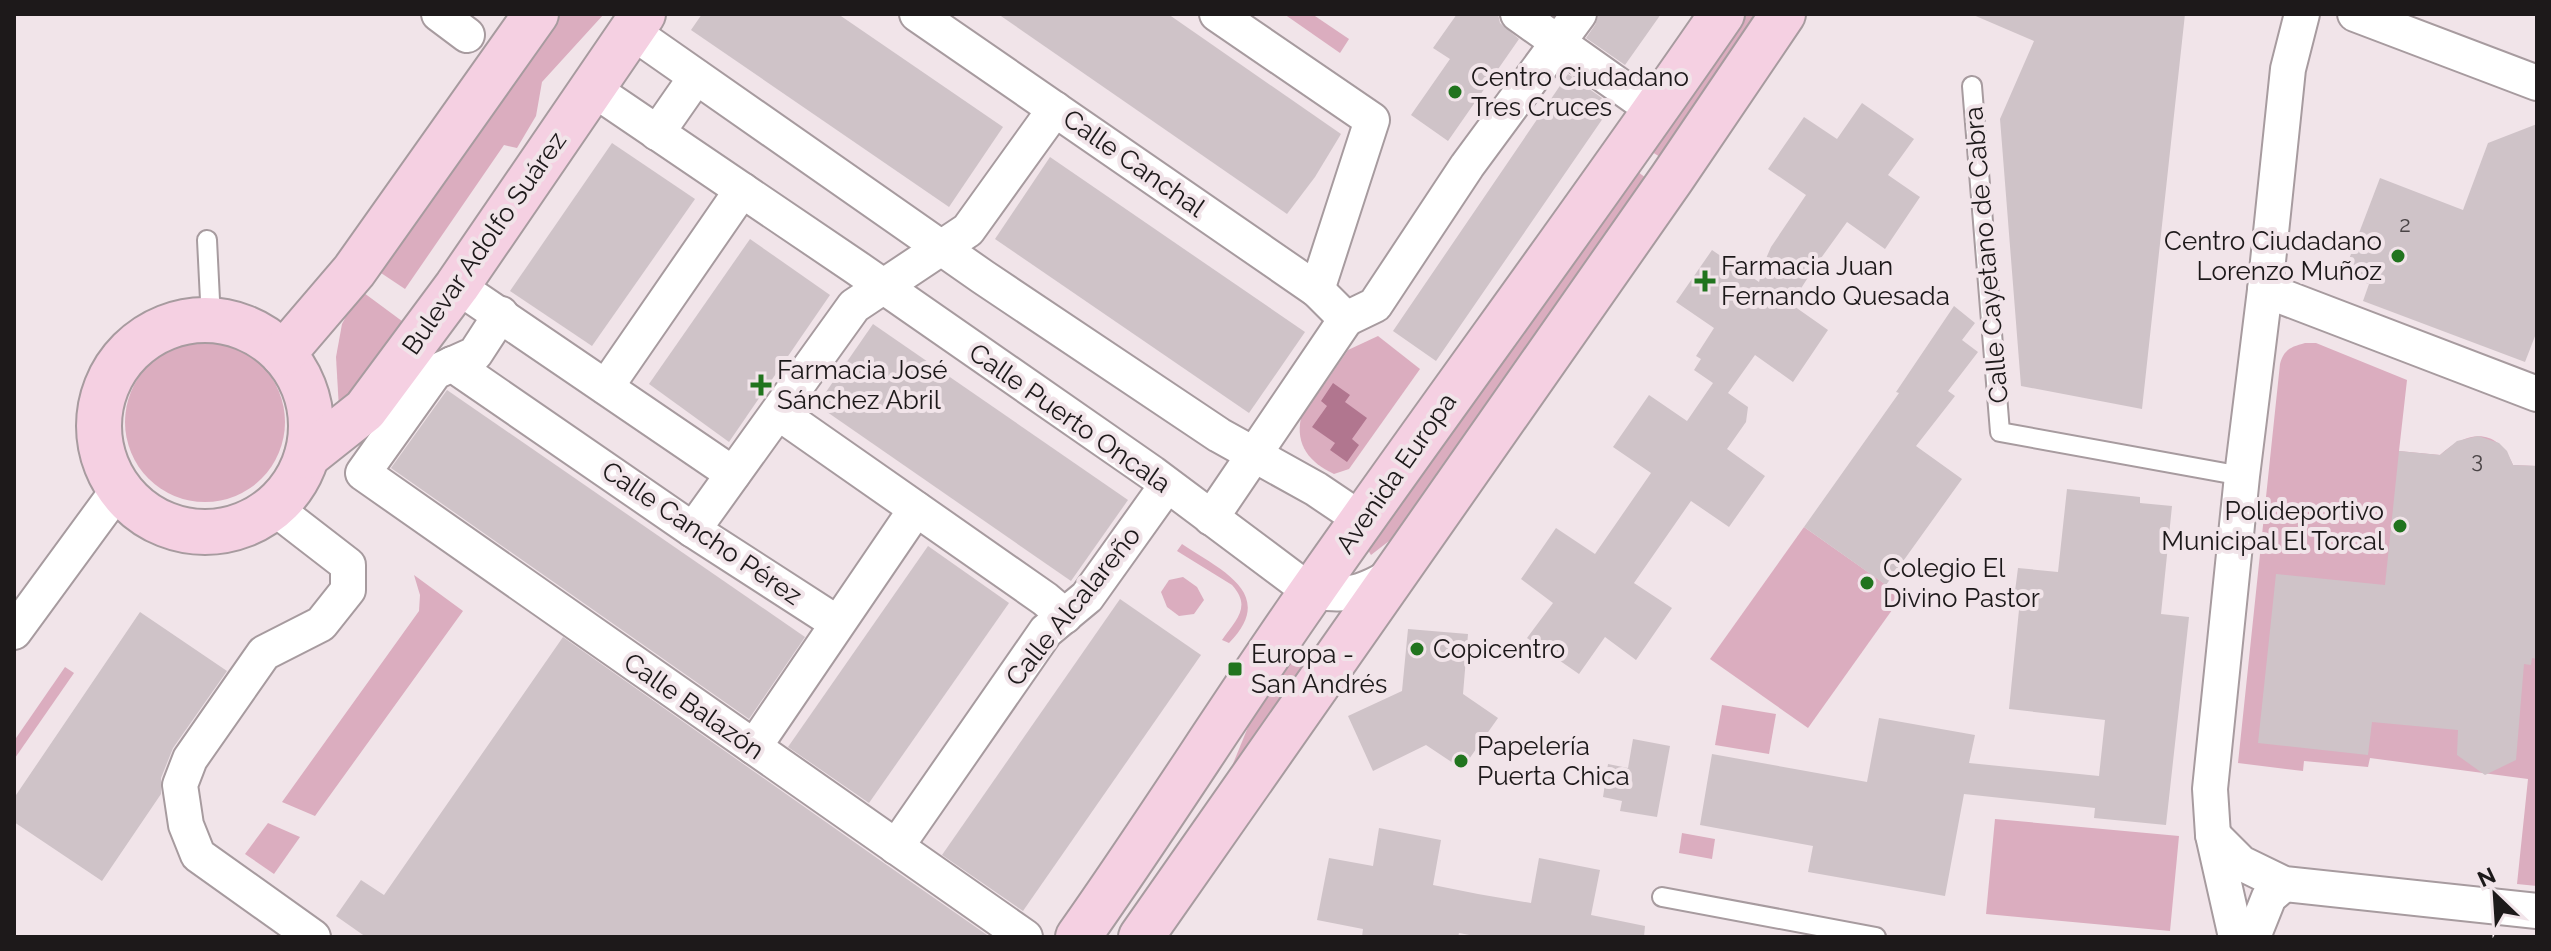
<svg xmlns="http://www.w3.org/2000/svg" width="2551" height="951" font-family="Raleway,sans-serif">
<rect width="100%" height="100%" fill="#f1e4e9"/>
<g fill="#dbadbf">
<path d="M 559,14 L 604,14 L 542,82 L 536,116 L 517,148 L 504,145 L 405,289 L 378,271 Z"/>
<path d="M 1284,14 L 1312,14 L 1349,39 L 1340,53 Z"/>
<path d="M 1740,14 L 1761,14 L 1660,157 L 1646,148 Z"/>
<path d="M 1634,169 L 1646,178 L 1398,534 L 1371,555 L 1368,550 Z"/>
<path d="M 360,290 L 410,327 L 339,409 L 336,357 L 342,324 Z"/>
<path d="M 1378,336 L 1420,369 L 1349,469 L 1334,474 C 1310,463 1295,445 1301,418 L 1348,350 Z"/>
<circle cx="205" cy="422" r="80"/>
<path d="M 2305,343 L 2316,343 L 2407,380 L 2399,451 L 2440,455 C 2468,430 2497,427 2513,465 L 2537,466 L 2537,886 L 2517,884 L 2528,779 L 2370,758 L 2368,767 L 2304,761 L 2303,771 L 2238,763 L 2280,364 C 2284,349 2291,347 2305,343 Z"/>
<path d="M 1804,527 L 1902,596 L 1808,728 L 1710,659 Z"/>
<path d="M 1182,544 C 1220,570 1278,593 1229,643 L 1222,640 C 1236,620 1252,607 1232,585 L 1177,551 Z"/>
<path d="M 414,575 L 463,611 L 315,816 L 282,802 L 419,611 L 420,595 Z"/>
<path d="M 1183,577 L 1197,587 L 1204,600 L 1194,614 L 1179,616 L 1167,607 L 1161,592 L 1169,580 Z"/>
<path d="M 1291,660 L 1305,669 L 1228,776 L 1257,705 Z"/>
<path d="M 65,667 L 74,673 L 15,758 L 14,741 Z"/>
<path d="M 1722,705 L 1776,714 L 1769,754 L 1715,745 Z"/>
<path d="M 1995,819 L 2179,836 L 2170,931 L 1986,914 Z"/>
<path d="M 268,823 L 300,837 L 274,874 L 245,854 Z"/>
<path d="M 1682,833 L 1715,839 L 1712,859 L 1679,853 Z"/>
</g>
<path fill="#b1768f" d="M 1333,383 L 1350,395 L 1345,402 L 1367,418 L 1352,439 L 1359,445 L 1347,462 L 1330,450 L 1335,443 L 1312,427 L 1327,406 L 1321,401 Z"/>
<g fill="#cfc3c8">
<path d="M 702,14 L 838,14 L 1003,127 L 949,207 L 691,30 Z"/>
<path d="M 998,14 L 1168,14 L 1341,134 L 1315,177 L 1287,214 Z"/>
<path d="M 1457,14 L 1498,14 L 1500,23 L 1519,39 L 1448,141 L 1411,115 L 1450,59 L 1433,48 Z"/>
<path d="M 1599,14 L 1661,14 L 1625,65 L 1586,38 L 1595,25 Z"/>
<path d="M 1971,14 L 2185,14 L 2142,409 L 2021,386 L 2000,119 L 2034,41 Z"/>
<path d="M 1568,74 L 1602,98 L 1600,101 L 1610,108 L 1436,361 L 1393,331 Z"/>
<path d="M 1862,103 L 1914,139 L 1888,175 L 1920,197 L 1885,249 L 1847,222 L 1816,265 L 1791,304 L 1828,330 L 1793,382 L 1755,355 L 1728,393 L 1748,407 L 1746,422 L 1727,449 L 1765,476 L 1729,527 L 1691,501 L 1634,583 L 1672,608 L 1636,660 L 1605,637 L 1579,674 L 1527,638 L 1553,603 L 1521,579 L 1556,528 L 1595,554 L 1651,473 L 1613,447 L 1649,395 L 1687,421 L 1713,383 L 1694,370 L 1701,359 L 1696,356 L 1714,328 L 1676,302 L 1712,250 L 1759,282 L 1764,263 L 1771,247 L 1806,195 L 1768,169 L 1804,117 L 1837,139 Z"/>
<path d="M 2537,124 L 2537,331 L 2525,362 L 2363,301 L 2369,284 L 2343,275 L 2380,178 L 2463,210 L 2488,143 Z"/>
<path d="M 612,143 L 695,199 L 592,346 L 510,291 Z"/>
<path d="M 1050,157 L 1305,332 L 1249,413 L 995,239 Z"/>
<path d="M 750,239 L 830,295 L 729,442 L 649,384 Z"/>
<path d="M 1954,306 L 1975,323 L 1962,340 L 1978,352 L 1948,391 L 1955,396 L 1916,446 L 1962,479 L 1886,585 L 1804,527 L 1899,393 L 1896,392 Z"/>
<path d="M 873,324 L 1128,500 L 1071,581 L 817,405 Z"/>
<path d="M 447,390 L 805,637 L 749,719 L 391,468 Z"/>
<path d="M 2478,436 L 2499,443 L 2507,451 L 2513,465 L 2537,466 L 2537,659 L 2532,658 L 2531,665 L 2524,664 L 2516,760 L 2485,775 L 2457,755 L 2458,730 L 2372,722 L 2368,755 L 2258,743 L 2276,574 L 2385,585 L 2399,451 L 2440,455 L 2457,441 Z"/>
<path d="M 2067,489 L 2140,497 L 2140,503 L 2172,506 L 2161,614 L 2189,617 L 2166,825 L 2094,818 L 2095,808 L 1964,794 L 1945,896 L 1808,872 L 1813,846 L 1700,825 L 1712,754 L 1867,782 L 1879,718 L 1975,735 L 1969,763 L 2099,776 L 2105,720 L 2009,709 L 2020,600 L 2014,599 L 2018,568 L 2058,572 Z"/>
<path d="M 928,546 L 1009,603 L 869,803 L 788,747 Z"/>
<path d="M 1120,599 L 1201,655 L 1023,911 L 942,855 Z"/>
<path d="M 140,612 L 227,671 L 173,748 L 161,778 L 161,794 L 102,881 L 14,822 L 14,798 Z"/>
<path d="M 1408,629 L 1468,634 L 1463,694 L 1498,718 L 1462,769 L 1426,745 L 1373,771 L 1348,716 L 1402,691 Z"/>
<path d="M 563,637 L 884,863 L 990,937 L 366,937 L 336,916 L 361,880 L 384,895 Z"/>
<path d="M 1633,739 L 1670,746 L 1657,817 L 1620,811 L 1622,801 L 1603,797 L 1608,764 L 1628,768 Z"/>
<path d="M 1379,828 L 1441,840 L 1433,885 L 1478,894 L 1531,903 L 1539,858 L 1600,870 L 1591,915 L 1645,926 L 1644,937 L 1480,937 L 1459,933 L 1458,937 L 1362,937 L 1363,929 L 1317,920 L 1329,858 L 1373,866 Z"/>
</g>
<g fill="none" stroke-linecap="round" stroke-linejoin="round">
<defs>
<g id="lane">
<path d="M 1972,86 L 2000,432 L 2242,476"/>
<path d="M 207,240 L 211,320"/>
<path d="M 1662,897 L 1876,937"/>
</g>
<g id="street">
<path d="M 439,14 L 467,35"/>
<path d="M 917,14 L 1317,290 L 1346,319"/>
<path d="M 1217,14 L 1372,120 L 1317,290"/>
<path d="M 1518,14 L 1655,111"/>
<path d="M 2355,14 L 2537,83"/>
<path d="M 631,31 L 983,277 L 1219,435 L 1316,489 L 1362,520"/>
<path d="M 593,89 L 857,268 L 1152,473 L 1311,592 C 1353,595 1360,595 1396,573"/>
<path d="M 657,133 L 696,77"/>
<path d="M 457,286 L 733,474"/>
<path d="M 2265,290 L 2537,394"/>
<path d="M 501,314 L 475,354 L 435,372 L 363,473 L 1025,937"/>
<path d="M 1346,319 L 1375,305 L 1467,166 L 1579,14"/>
<path d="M 452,364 L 693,530 L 837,623"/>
<path d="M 606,387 L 742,190"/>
<path d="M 779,413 L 1045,599 L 1065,616"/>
<path d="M 273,507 L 348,565 L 348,590 L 321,624 L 264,653 L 190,759 L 180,785 L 186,825 L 198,855 L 313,937"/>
<path d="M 1211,518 L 1346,319"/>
<path d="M 693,530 L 854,306 L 968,230 L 1055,109"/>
<path d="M 14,632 L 118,490"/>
<path d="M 754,747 L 916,509"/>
<path d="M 2213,835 L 2241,863 L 2284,884 L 2537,911"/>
<path d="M 896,847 L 1046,631 L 1087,597 L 1167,485"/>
<path d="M 2236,937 L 2213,835 L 2210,789 L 2242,476 L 2265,290 L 2288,69 L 2302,14"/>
<path d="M 2253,937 L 2269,897 L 2284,884"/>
</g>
<g id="secondary">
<circle cx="205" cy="426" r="106"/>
<path d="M 283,354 L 354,271 L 536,14"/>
<path d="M 307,456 L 365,410 L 457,286 L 643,14"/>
<path d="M 1078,937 C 1158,824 1232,705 1312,591 C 1447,398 1588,209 1722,14"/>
<path d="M 1141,937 L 1672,178 L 1783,14"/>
</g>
</defs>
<use href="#lane" stroke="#a79b9f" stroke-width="22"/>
<use href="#street" stroke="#a79b9f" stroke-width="38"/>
<use href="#secondary" stroke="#a79b9f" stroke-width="48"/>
<use href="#lane" stroke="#fff" stroke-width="18"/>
<use href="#street" stroke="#fff" stroke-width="34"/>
<use href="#secondary" stroke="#f5d0e2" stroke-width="44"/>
</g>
<g fill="#21741e" stroke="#f1e4e9" stroke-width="3">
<circle cx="1455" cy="92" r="8"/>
<circle cx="2398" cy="256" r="8"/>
<path d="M1701 269h8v8h8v8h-8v8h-8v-8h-8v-8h8z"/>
<path d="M757 373h8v8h8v8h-8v8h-8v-8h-8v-8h8z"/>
<circle cx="2400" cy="526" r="8"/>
<circle cx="1867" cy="583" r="8"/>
<circle cx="1417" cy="649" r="8"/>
<rect x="1227" y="661" width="16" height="16" rx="4"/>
<circle cx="1461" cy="761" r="8"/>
</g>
<g text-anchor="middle" stroke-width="8" stroke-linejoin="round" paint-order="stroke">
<g font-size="22" fill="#4a4446">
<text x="2405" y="232">2</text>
<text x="2477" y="468">3</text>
</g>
<g font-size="26" fill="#1d191a" stroke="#f1e4e9" text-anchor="start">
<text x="1471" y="86">Centro Ciudadano<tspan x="1471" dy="30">Tres Cruces</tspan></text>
<text x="2382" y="250" text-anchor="end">Centro Ciudadano<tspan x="2382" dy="30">Lorenzo Muñoz</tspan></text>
<text x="1721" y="275">Farmacia Juan<tspan x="1721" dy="30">Fernando Quesada</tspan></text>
<text x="777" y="379">Farmacia José<tspan x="777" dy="30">Sánchez Abril</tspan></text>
<text x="2384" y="520" text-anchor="end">Polideportivo<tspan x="2384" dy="30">Municipal El Torcal</tspan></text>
<text x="1883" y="577">Colegio El<tspan x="1883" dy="30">Divino Pastor</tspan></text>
<text x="1433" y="658">Copicentro</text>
<text x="1251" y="663">Europa -<tspan x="1251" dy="30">San Andrés</tspan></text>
<text x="1477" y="755">Papelería<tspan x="1477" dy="30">Puerta Chica</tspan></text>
</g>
<g font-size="26" fill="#1d191a" stroke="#f1e4e9">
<text transform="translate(1134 163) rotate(35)" y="9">Calle Canchal</text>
<text transform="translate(484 243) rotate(-55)" y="9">Bulevar Adolfo Suárez</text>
<text transform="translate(1986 255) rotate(-95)" y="9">Calle Cayetano de Cabra</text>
<text transform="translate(1070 418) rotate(35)" y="9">Calle Puerto Oncala</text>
<text transform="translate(1396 473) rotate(-55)" y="9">Avenida Europa</text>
<text transform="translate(702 533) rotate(34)" y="9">Calle Cancho Pérez</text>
<text transform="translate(1073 606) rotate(-51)" y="9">Calle Alcalareño</text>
<text transform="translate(694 706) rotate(35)" y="9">Calle Balazón</text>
</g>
</g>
<rect width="2551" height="951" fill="none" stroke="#1d191a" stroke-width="32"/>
<g transform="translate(2495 895) rotate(335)" stroke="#f1e4e9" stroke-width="6" paint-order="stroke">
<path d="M0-6L14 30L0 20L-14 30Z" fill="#1d191a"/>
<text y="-12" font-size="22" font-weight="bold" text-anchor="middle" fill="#1d191a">N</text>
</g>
</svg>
